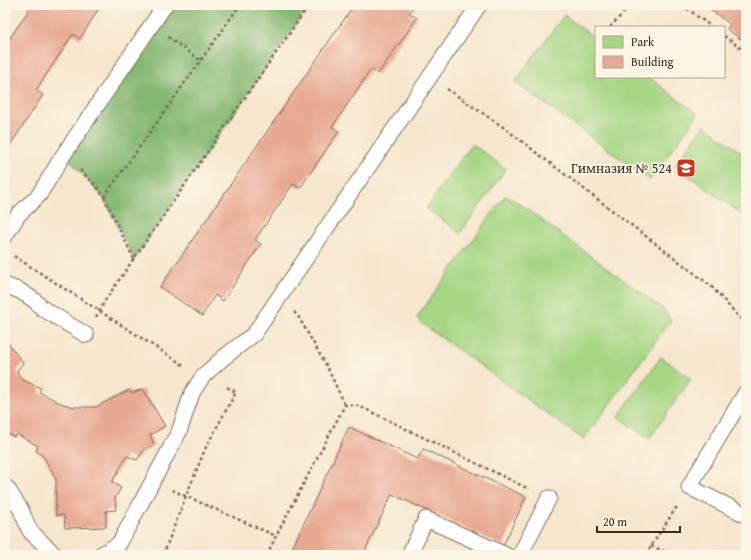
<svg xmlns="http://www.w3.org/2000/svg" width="751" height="560" font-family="'Gentium Book Plus',serif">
<rect width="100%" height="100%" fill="#fcf5e5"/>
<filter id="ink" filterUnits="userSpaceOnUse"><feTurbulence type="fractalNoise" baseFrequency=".025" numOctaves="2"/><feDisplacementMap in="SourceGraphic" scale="8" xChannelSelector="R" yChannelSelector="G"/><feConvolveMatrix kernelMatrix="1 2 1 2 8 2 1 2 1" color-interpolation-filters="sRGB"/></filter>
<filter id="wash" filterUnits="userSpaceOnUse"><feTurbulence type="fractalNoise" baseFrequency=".012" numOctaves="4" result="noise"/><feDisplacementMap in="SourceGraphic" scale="16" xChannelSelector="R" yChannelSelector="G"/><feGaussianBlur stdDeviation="0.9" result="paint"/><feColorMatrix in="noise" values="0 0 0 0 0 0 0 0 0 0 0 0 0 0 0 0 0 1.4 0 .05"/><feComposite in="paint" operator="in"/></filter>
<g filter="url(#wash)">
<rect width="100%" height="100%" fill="#f6e6cd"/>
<g fill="#a6d684" stroke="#708051">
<path d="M 564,15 L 596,39 L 596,77 L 648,77 L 698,114 L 650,180 L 515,82 Z"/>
<path d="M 704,125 L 746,156 L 746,217 L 675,166 Z"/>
<path d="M 472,144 L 506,169 L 460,233 L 426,208 Z"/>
<path d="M 505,196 L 513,199 L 663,309 L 667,314 L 671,320 L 584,439 L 577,435 L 421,323 L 417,317 Z"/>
<path d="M 661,357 L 691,379 L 649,439 L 618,417 Z"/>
</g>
<path fill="#84b772" stroke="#607048" d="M 163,5 L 309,5 L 134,259 L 104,198 L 64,154 Z"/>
<g id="blocks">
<g fill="#e8a993">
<path d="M 32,5 L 101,5 L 80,39 L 73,34 L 36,90 L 43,95 L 5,153 L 5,46 Z"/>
<path d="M 354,5 L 415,5 L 409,13 L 417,18 L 378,74 L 371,69 L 332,127 L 339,131 L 300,188 L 293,184 L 255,240 L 261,244 L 223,301 L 215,295 L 202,316 L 160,287 Z"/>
<path d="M 705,5 L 746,5 L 746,43 L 727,29 L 730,24 Z"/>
<path d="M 5,339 L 23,363 L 17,371 L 21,379 L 41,388 L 39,392 L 60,403 L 74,407 L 96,407 L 129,390 L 132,393 L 143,389 L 165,426 L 150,435 L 154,445 L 143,451 L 137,460 L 127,456 L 112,482 L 121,488 L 115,498 L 116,510 L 106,511 L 106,527 L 65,528 L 64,515 L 56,515 L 56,479 L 44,457 L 36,451 L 38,446 L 17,434 L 14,437 L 5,432 Z"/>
<path d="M 349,427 L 417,459 L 423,449 L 526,497 L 503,546 L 392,494 L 363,555 L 289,555 Z"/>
</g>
</g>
</g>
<g filter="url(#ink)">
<use href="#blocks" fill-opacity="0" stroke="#7c6c5b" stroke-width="1"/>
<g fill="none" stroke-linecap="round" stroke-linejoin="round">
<defs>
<g id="lane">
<path d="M 5,236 L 18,215 L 39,195 L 64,154 L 165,5"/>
<path d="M 5,285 L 20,291 L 34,300 L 42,308 L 86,335"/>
<path d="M 746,392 L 689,487 L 746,515"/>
<path d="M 5,487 L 7,488 L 21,510 L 30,531 L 55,555"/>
<path d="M 100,555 L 119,544 L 179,432 L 192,393 L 203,376 L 223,358 L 254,334 L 479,5"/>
<path d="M 409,555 L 426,519 L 506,555"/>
<path d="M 520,555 L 549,498"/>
</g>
</defs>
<use href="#lane" stroke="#7c6c5b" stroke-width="17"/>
<g stroke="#7c6c5b" stroke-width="2.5" stroke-dasharray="3 3" stroke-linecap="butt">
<path d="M 682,5 L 712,27"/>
<path d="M 610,27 L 631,5"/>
<path d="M 724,36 L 746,52"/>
<path d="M 168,37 L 200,60"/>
<path d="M 447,89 L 503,127 L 711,286 L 746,325"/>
<path d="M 80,170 L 97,187 L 104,197 L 134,259"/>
<path d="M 104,197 L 240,5"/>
<path d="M 14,256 L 185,366"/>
<path d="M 294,312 L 298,316 L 326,365 L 345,405"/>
<path d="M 96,317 L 106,299 L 309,5"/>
<path d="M 172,490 L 276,536"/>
<path d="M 651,546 L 674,555"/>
<path d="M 163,555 L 186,496 L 206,447 L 236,392 L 225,386"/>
<path d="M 267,555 L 276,536 L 345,405 L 359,406 L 529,489"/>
<path d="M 646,555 L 651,546 L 678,505"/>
</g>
<use href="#lane" stroke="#fff" stroke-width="15"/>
</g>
</g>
<defs>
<symbol id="school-square" viewBox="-11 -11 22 22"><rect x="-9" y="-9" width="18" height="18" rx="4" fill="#c8321e" stroke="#fcf5e5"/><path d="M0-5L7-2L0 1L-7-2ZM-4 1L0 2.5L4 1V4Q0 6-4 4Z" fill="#fff"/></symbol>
</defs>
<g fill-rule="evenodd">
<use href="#school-square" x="675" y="157" width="22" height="22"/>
</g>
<g text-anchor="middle" stroke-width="3.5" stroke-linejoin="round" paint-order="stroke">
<g font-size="14" fill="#3b2a1e" stroke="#fcf5e5" text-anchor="end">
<text x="672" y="173">Гимназия № 524</text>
</g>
</g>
<rect width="751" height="560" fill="none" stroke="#fcf5e5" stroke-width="20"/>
<rect x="595" y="26" width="130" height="52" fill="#fcf5e5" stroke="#afa495"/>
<rect x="603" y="36" width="20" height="12" fill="#a6d684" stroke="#afa495"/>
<text x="631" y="46" font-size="12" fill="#3b2a1e">Park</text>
<rect x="603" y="56" width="20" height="12" fill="#e8a993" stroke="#afa495"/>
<text x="631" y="66" font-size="12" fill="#3b2a1e">Building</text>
<path d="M597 526v6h83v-6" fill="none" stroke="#3b2a1e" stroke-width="2"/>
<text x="603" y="526" font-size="12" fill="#3b2a1e" stroke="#fcf5e5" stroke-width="3" paint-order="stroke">20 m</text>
</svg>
